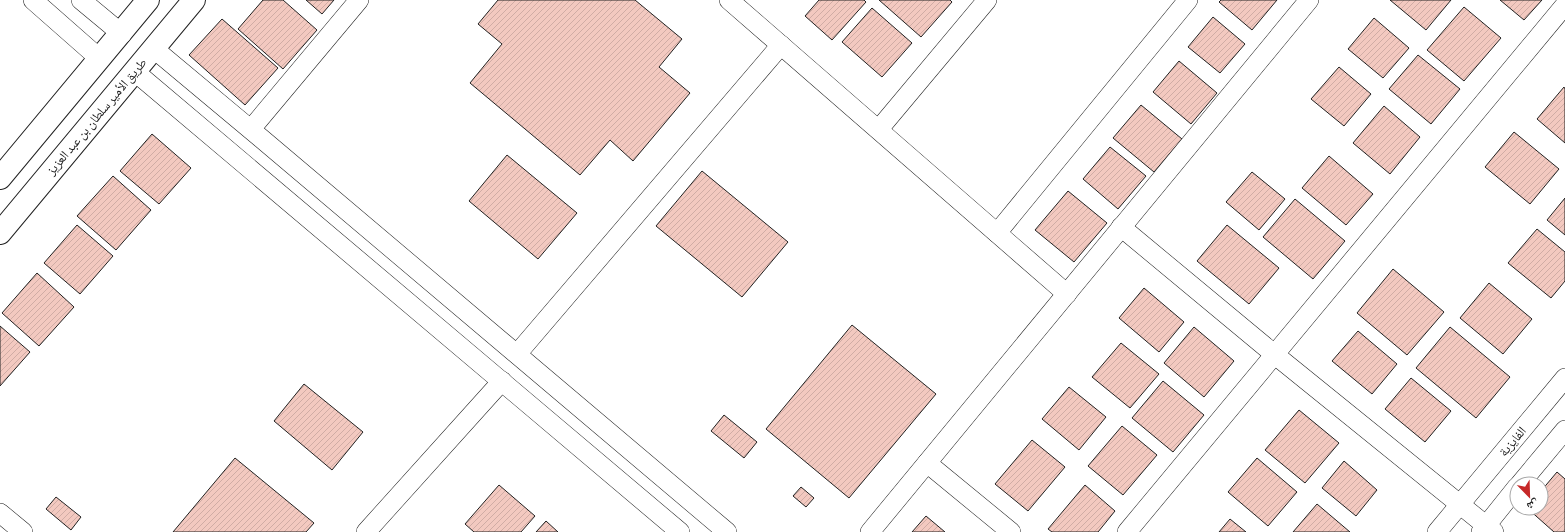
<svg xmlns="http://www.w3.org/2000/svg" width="1565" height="532" font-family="'Sofia Sans Condensed','Noto Naskh Arabic',sans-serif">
<defs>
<pattern id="building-hatch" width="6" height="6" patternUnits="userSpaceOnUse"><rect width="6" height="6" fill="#f3c9c0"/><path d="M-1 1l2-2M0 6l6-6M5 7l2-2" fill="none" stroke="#d0aca5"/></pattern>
</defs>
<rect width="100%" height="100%" fill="#fff"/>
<g fill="url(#building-hatch)" stroke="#222">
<path d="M 263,0 L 283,0 L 317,30 L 283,69 L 238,29 Z"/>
<path d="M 306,0 L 334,0 L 322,14 Z"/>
<path d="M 498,0 L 635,0 L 682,39 L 659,67 L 690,93 L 633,161 L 610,140 L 580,175 L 470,83 L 502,44 L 478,24 Z"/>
<path d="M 819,0 L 864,0 L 866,2 L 832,40 L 805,16 Z"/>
<path d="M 879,0 L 950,0 L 952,2 L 921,37 Z"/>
<path d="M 1221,0 L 1277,0 L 1252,30 L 1219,2 Z"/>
<path d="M 1390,0 L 1451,0 L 1426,30 Z"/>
<path d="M 1500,0 L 1542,0 L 1524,20 Z"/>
<path d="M 1464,7 L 1501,38 L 1464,81 L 1427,50 Z"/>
<path d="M 872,8 L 912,43 L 882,77 L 842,42 Z"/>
<path d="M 1213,17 L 1245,44 L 1220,73 L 1188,47 Z"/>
<path d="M 1374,18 L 1409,48 L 1383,78 L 1348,49 Z"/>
<path d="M 222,19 L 278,68 L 245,105 L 189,55 Z"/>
<path d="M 1418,55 L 1460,89 L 1431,124 L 1389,89 Z"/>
<path d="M 1179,61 L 1217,93 L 1191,124 L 1153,92 Z"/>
<path d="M 1339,67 L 1371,94 L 1344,126 L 1311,99 Z"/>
<path d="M 1564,87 L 1565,89 L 1565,143 L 1537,119 Z"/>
<path d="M 1141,105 L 1182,139 L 1154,172 L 1113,138 Z"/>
<path d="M 1384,106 L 1420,137 L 1390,174 L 1353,143 Z"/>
<path d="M 1514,132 L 1559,169 L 1530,204 L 1485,167 Z"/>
<path d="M 152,134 L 191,168 L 159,204 L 120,171 Z"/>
<path d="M 1110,147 L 1146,176 L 1118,209 L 1083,179 Z"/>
<path d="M 507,155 L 577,213 L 538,259 L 469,201 Z"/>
<path d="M 1329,156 L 1373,194 L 1346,225 L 1302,188 Z"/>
<path d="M 702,171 L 788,242 L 742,297 L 656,226 Z"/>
<path d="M 1252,172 L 1285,199 L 1259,230 L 1226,202 Z"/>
<path d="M 113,176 L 151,210 L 116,250 L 77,216 Z"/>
<path d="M 1068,191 L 1107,223 L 1074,262 L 1035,230 Z"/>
<path d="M 1565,198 L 1565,235 L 1547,220 Z"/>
<path d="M 1295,199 L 1345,241 L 1313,279 L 1263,237 Z"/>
<path d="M 77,225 L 113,256 L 80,294 L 44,263 Z"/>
<path d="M 1227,225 L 1279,268 L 1249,304 L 1197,261 Z"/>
<path d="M 1537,229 L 1565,252 L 1565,281 L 1551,298 L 1508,263 Z"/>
<path d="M 1393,269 L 1444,312 L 1407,355 L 1357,313 Z"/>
<path d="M 37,273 L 74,307 L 39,346 L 2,313 Z"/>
<path d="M 1489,283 L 1532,319 L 1503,354 L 1460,318 Z"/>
<path d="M 1144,288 L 1184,322 L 1159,352 L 1119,318 Z"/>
<path d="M 852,325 L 936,394 L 849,498 L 766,429 Z"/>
<path d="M 0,326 L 30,352 L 0,386 Z"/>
<path d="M 1194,327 L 1234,361 L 1204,397 L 1164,363 Z"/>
<path d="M 1450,327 L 1510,377 L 1476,418 L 1416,368 Z"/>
<path d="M 1358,331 L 1397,364 L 1372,394 L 1332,361 Z"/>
<path d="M 1121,343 L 1159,374 L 1130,408 L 1092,377 Z"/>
<path d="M 1411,378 L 1451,411 L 1425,442 L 1385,409 Z"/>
<path d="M 1163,381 L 1204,415 L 1173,452 L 1132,418 Z"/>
<path d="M 304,384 L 363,432 L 332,470 L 274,421 Z"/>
<path d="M 1069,387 L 1106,417 L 1079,450 L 1042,419 Z"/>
<path d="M 1299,410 L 1339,443 L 1305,483 L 1265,450 Z"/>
<path d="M 724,415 L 757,442 L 744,458 L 711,431 Z"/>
<path d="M 1122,426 L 1157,455 L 1123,495 L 1088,466 Z"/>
<path d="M 1032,440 L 1065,467 L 1028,511 L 995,484 Z"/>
<path d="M 235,458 L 314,523 L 306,532 L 173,532 Z"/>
<path d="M 1257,458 L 1297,492 L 1268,526 L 1228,492 Z"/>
<path d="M 1344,461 L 1377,490 L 1356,516 L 1322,488 Z"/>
<path d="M 1557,472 L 1565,479 L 1565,532 L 1554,532 L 1527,508 L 1541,508 L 1541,491 Z"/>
<path d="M 499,485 L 535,516 L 521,532 L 474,532 L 465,524 Z"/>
<path d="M 1085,485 L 1115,511 L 1098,532 L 1052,532 L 1048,529 Z"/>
<path d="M 801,487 L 814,498 L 806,507 L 793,496 Z"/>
<path d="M 56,497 L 81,517 L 71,530 L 46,509 Z"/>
<path d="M 1317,504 L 1350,532 L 1293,532 Z"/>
<path d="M 926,516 L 945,532 L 912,532 Z"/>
<path d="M 1230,519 L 1246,532 L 1219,532 Z"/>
<path d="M 546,521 L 558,532 L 536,532 Z"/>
</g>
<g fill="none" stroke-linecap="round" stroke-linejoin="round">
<defs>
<g id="minor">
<path d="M 33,0 L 100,59"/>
<path d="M 81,0 L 122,34"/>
<path d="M 729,0 L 1067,294"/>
<path d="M 153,48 L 262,139 L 727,532"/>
<path d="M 134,71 L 680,532"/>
<path d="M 251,129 L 359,0"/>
<path d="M 879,129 L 987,0"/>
<path d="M 1121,227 L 1274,354 L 1494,532"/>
<path d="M 997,233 L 1188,0"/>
<path d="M 517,354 L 781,45"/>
<path d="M 927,463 L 1011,532"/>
<path d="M 1520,484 L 1565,430"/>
<path d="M 0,513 L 23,532"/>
<path d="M 366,532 L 502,381"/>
<path d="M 870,532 L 1309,0"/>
<path d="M 1127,532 L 1565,5"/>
<path d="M 1437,532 L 1565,378"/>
<path d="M 1481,532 L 1517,487"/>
</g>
<g id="secondary">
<path d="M 0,178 L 148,0"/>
<path d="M 0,233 L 194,0"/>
</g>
</defs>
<use href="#minor" stroke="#222" stroke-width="20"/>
<use href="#secondary" stroke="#222" stroke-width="24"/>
<use href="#minor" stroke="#fff" stroke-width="19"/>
<use href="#secondary" stroke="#fff" stroke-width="22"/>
</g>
<g text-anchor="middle" stroke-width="3" stroke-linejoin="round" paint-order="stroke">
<g font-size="13" fill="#222" stroke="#fff">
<text transform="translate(96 116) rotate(-50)" y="5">طريق الأمير سلطان بن عبد العزيز</text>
<text transform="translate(1512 441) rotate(-50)" y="5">الفايزية</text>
</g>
</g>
<g transform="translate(1529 496) rotate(157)"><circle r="19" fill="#ffffff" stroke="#a7a7a7"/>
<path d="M0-3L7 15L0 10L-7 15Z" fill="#c62828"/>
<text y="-6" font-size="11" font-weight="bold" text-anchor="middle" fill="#222222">ش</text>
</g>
</svg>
